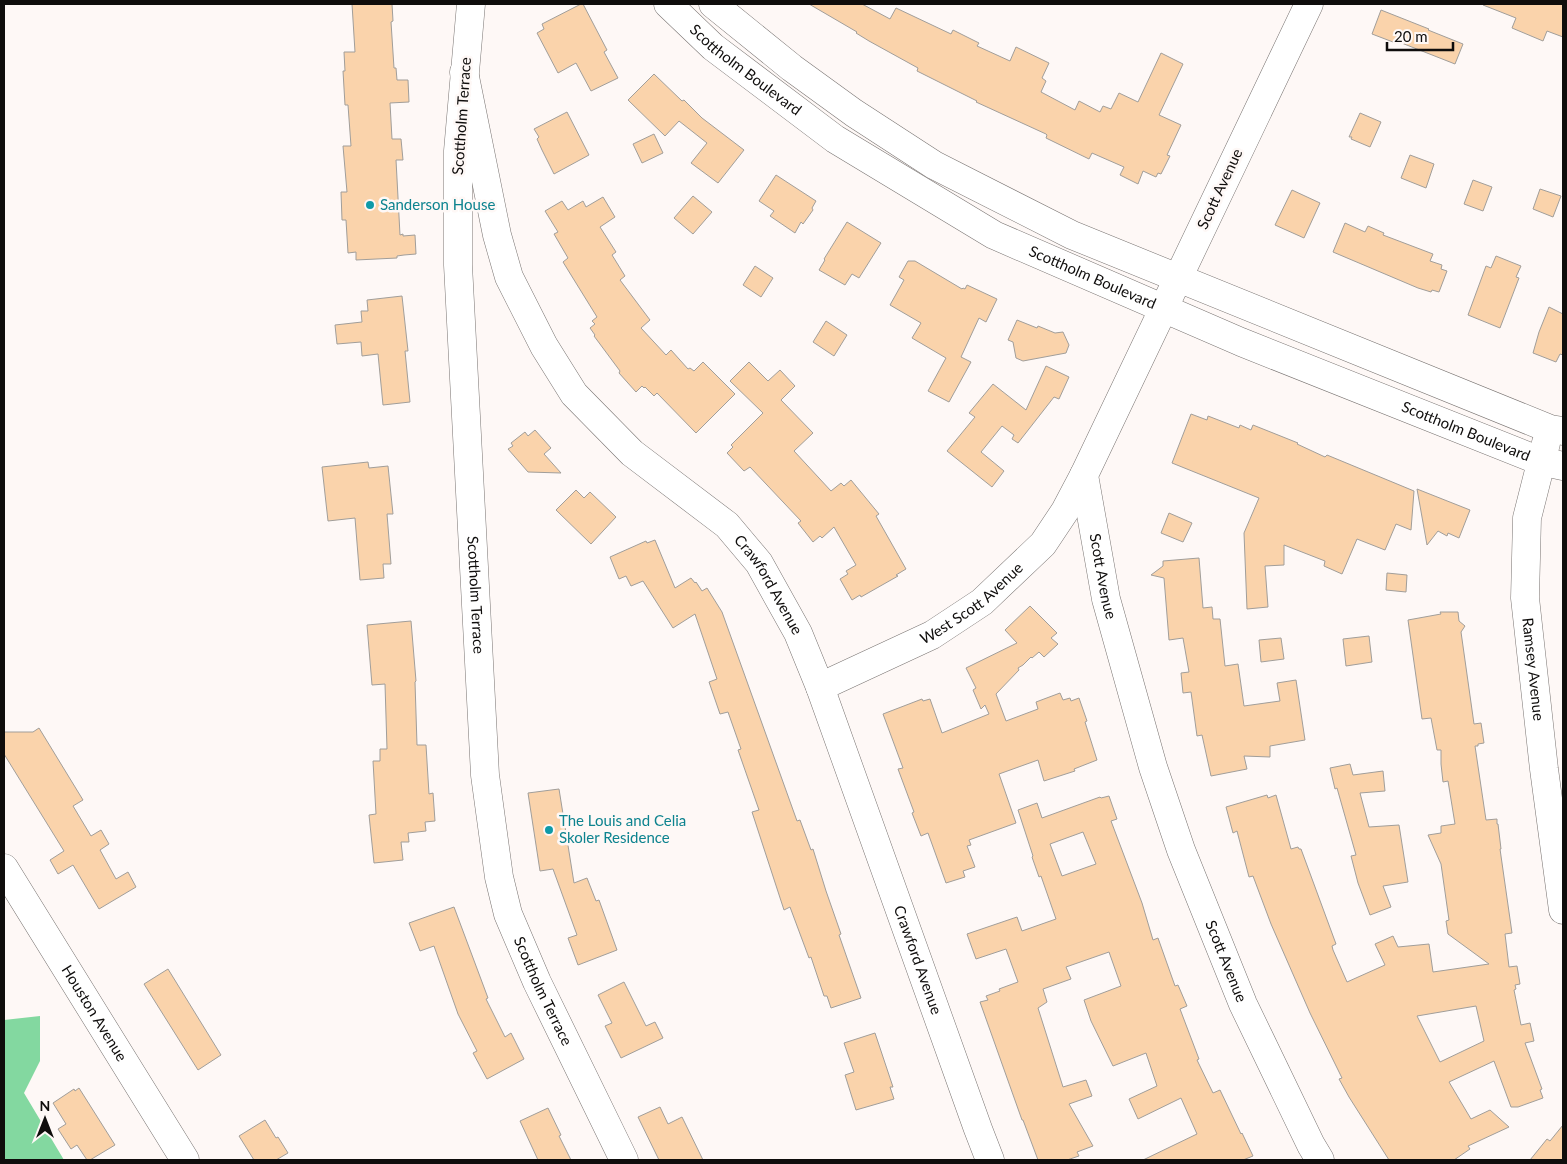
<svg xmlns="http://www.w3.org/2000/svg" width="1567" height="1164" font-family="Lato,sans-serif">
<rect width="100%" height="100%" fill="#fef8f6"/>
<path fill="#83d8a0" d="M 40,1016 L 40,1061 L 24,1093 L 64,1160 L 4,1160 L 4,1020 Z"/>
<g fill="#fad3ab" stroke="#a19e9a" fill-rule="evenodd">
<path d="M 352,4 L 392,4 L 393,21 L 391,22 L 394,68 L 396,68 L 397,80 L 408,80 L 409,102 L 390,103 L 392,139 L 401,139 L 403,160 L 396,160 L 400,235 L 403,234 L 403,236 L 415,235 L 416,254 L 404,255 L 397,256 L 397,258 L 356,260 L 356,252 L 348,253 L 346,220 L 342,220 L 341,192 L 347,192 L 343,146 L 351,146 L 348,105 L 345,105 L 343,71 L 345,71 L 344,52 L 355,52 Z"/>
<path d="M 581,4 L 583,4 L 607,50 L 604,52 L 618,78 L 591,91 L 576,63 L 558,73 L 537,33 L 544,29 L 542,24 Z"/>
<path d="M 809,4 L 862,4 L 890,19 L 896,8 L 951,34 L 953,30 L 979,43 L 977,46 L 1010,61 L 1016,47 L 1049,63 L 1042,78 L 1046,81 L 1041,92 L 1075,110 L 1079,101 L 1100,112 L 1103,106 L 1111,109 L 1119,93 L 1138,102 L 1161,53 L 1183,64 L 1159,115 L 1181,125 L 1167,155 L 1170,156 L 1161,174 L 1158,173 L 1156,177 L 1143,171 L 1138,184 L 1120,175 L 1124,167 L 1092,153 L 1089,159 L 1046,138 L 1047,135 L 1046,134 L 976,102 L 977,101 L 917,71 L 918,68 L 869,41 L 856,33 L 857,32 Z"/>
<path d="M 1484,4 L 1563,4 L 1563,37 L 1547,31 L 1543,41 L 1512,28 L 1516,18 L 1483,5 Z"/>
<path d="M 1381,10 L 1429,29 L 1428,30 L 1463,44 L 1455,64 L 1394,40 L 1393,42 L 1372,34 Z"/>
<path d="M 654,74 L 682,101 L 684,100 L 702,118 L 744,150 L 718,183 L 691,163 L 707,143 L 679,121 L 665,136 L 628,100 Z"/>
<path d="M 567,112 L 589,155 L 554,174 L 542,150 L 537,139 L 539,137 L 534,129 Z"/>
<path d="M 1360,113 L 1381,122 L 1370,147 L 1351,139 L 1352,137 L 1349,137 Z"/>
<path d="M 654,134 L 663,153 L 642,163 L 633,144 Z"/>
<path d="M 1410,155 L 1434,164 L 1426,188 L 1401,178 Z"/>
<path d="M 776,175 L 816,201 L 812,208 L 813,210 L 803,224 L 801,222 L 795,233 L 770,216 L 774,211 L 759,201 Z"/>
<path d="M 1473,180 L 1492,187 L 1483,211 L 1464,204 Z"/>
<path d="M 1540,189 L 1561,196 L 1553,217 L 1533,209 Z"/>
<path d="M 1292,190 L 1320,203 L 1304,238 L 1275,225 Z"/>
<path d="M 693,196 L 712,212 L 693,234 L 674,218 Z"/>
<path d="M 603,197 L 615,217 L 600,227 L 616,252 L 612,255 L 625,276 L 620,280 L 650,320 L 641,328 L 666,355 L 671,350 L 688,369 L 690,368 L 694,371 L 703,362 L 735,394 L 696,433 L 657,393 L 654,396 L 645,387 L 644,388 L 642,386 L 636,392 L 619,373 L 620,371 L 594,336 L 595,335 L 590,328 L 595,324 L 592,321 L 597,317 L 563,262 L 568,258 L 554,234 L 558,232 L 545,211 L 562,201 L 568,210 L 583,201 L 586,207 Z"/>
<path d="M 847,222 L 881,243 L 859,278 L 852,274 L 845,285 L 819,270 L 825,260 L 824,259 Z"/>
<path d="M 1345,223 L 1365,232 L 1368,226 L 1384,233 L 1383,235 L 1433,254 L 1430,261 L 1442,265 L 1441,269 L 1447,271 L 1439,292 L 1432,290 L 1431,292 L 1418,288 L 1333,252 Z"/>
<path d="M 1496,256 L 1521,266 L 1516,277 L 1519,278 L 1500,328 L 1468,315 L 1486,266 L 1491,268 Z"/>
<path d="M 908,261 L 915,261 L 962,289 L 963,288 L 965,289 L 967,285 L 997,299 L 986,322 L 979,318 L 961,357 L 971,362 L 949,402 L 928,391 L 946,358 L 912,338 L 921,323 L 890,305 L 904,280 L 899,277 Z"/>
<path d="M 755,266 L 773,278 L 761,297 L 743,285 Z"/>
<path d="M 402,296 L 408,351 L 405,351 L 410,402 L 383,405 L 378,354 L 362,356 L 361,342 L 337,344 L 335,325 L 362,322 L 361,311 L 368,311 L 367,300 Z"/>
<path d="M 1549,307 L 1563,314 L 1563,355 L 1560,354 L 1556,362 L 1533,353 L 1539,332 Z"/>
<path d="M 1017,320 L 1037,328 L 1038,326 L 1055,333 L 1063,332 L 1069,345 L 1066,353 L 1023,361 L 1016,358 L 1013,342 L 1008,340 Z"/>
<path d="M 826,321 L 847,335 L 834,356 L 813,342 Z"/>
<path d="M 749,362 L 768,381 L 780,370 L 795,386 L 781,400 L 813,433 L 794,451 L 831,491 L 841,483 L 844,486 L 851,480 L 879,514 L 876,516 L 906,569 L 896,575 L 898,576 L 861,597 L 860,595 L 852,600 L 840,579 L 848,574 L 846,571 L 856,565 L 834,527 L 822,538 L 820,536 L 813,542 L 798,523 L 801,521 L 750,467 L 744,471 L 727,453 L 733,447 L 731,445 L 763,413 L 730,381 Z"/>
<path d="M 1046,366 L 1069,377 L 1059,399 L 1054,397 L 1018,443 L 1012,439 L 1014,435 L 1002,426 L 981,452 L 1004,471 L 992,487 L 947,451 L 975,417 L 969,413 L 993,384 L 1026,410 Z"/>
<path d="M 1191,414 L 1207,420 L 1208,416 L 1239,428 L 1240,425 L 1251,430 L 1253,425 L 1298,443 L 1297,444 L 1325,457 L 1327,455 L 1414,491 L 1411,530 L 1396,524 L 1385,550 L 1357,539 L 1342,574 L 1324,566 L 1325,561 L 1284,545 L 1284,565 L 1265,566 L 1268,607 L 1247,609 L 1244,533 L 1259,498 L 1172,463 Z"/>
<path d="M 535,430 L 551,448 L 544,454 L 561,473 L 528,472 L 508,449 L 513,446 L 511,443 L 525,432 L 528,436 Z"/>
<path d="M 368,462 L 369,468 L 388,466 L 393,514 L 387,514 L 391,564 L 383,564 L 384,578 L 360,580 L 355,518 L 328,521 L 322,467 Z"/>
<path d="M 1417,489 L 1470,510 L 1459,538 L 1448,533 L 1447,536 L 1438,531 L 1427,545 Z"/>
<path d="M 576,490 L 584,498 L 590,492 L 616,517 L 591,544 L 556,510 Z"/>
<path d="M 1169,513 L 1192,523 L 1183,542 L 1161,533 Z"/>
<path d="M 655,540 L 675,588 L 691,578 L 695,583 L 696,582 L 702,591 L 707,588 L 722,612 L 797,821 L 800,820 L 811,850 L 813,849 L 826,891 L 841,934 L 839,935 L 861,998 L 831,1008 L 827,996 L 824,996 L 811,957 L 809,958 L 790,907 L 784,910 L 752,812 L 759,810 L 738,750 L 741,749 L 728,712 L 720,714 L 709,682 L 717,679 L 695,614 L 673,628 L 643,581 L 631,586 L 626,576 L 619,579 L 610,557 L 646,541 L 647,543 Z"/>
<path d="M 1199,558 L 1203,608 L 1212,607 L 1213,619 L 1220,619 L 1225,666 L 1238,664 L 1244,706 L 1280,701 L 1277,683 L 1296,680 L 1305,740 L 1270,746 L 1270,757 L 1244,756 L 1247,769 L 1211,776 L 1202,735 L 1197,736 L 1191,692 L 1183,693 L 1181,673 L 1189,672 L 1183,638 L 1169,640 L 1164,578 L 1151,575 L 1163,566 L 1163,561 Z"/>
<path d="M 1387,573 L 1407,575 L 1406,592 L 1386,590 Z"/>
<path d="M 1030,606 L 1057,633 L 1051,638 L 1058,644 L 1044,657 L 1039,652 L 1032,658 L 1031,657 L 1023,665 L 1018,668 L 1019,670 L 996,694 L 1006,721 L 1038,709 L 1036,702 L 1060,693 L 1063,700 L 1070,698 L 1071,701 L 1079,698 L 1087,721 L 1085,722 L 1097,760 L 1074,769 L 1075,771 L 1044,781 L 1038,760 L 999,774 L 1016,823 L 969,840 L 971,845 L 967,846 L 975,867 L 963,871 L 965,877 L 946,883 L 928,833 L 921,836 L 912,813 L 914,812 L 898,769 L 903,768 L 883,714 L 922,699 L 923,701 L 930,699 L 942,733 L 989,714 L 985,705 L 981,709 L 973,690 L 976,688 L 966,668 L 1017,643 L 1005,630 Z"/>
<path d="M 1440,612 L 1458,612 L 1459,621 L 1465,626 L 1461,632 L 1474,724 L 1481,723 L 1484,743 L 1478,744 L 1478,746 L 1475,746 L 1486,820 L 1497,819 L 1497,824 L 1498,824 L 1501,849 L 1500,849 L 1512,933 L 1505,934 L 1509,967 L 1517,966 L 1520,984 L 1515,985 L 1516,989 L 1514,990 L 1521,1025 L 1530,1023 L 1534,1041 L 1525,1043 L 1542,1089 L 1540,1090 L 1543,1098 L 1518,1107 L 1511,1107 L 1494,1061 L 1449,1082 L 1471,1119 L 1490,1110 L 1509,1127 L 1468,1146 L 1470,1149 L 1454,1160 L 1389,1160 L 1349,1097 L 1339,1079 L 1342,1078 L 1310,1013 L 1271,924 L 1253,876 L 1249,877 L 1237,831 L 1233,833 L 1226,807 L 1267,795 L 1268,798 L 1276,795 L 1291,849 L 1298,847 L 1299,849 L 1301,849 L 1336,944 L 1332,946 L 1333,950 L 1347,982 L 1385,965 L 1375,944 L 1393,936 L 1398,947 L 1429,944 L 1433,972 L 1489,964 L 1448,934 L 1446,921 L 1449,920 L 1441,864 L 1428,835 L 1441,833 L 1441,826 L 1455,824 L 1448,781 L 1443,782 L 1441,764 L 1441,750 L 1437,750 L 1431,718 L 1422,719 L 1408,620 L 1441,614 ZM 1476,1006 L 1484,1041 L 1440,1062 L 1417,1016 Z"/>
<path d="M 411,621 L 416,681 L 415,682 L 417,745 L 426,745 L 429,794 L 433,793 L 435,821 L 425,822 L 426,831 L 408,833 L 409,842 L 401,842 L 403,860 L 374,863 L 369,815 L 376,814 L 373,761 L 380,761 L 380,749 L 387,749 L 385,684 L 372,685 L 367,625 Z"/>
<path d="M 1369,636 L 1372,662 L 1346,666 L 1343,639 Z"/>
<path d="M 1281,638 L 1284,659 L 1261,662 L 1259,640 Z"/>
<path d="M 39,728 L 83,800 L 73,806 L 91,836 L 101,830 L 109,844 L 100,850 L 116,879 L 128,872 L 136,887 L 99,909 L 73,865 L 58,874 L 50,860 L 64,851 L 4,754 L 4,732 L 33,732 Z"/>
<path d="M 1350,764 L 1353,775 L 1383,771 L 1385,791 L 1360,793 L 1369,827 L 1399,825 L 1408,882 L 1383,886 L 1391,907 L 1370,915 L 1358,883 L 1351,856 L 1356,855 L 1337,788 L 1335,789 L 1330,768 Z"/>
<path d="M 559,789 L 574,883 L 587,878 L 596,901 L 599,900 L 617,950 L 578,965 L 568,938 L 577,935 L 553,869 L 540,871 L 528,793 Z"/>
<path d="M 1109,796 L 1117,819 L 1111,821 L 1142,903 L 1153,940 L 1158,938 L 1175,986 L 1178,985 L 1187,1006 L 1180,1009 L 1199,1059 L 1197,1060 L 1213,1093 L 1220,1090 L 1241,1134 L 1242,1133 L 1253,1156 L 1243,1160 L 1143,1160 L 1197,1134 L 1181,1098 L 1138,1119 L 1129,1099 L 1157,1086 L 1146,1053 L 1113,1066 L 1091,1021 L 1084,1000 L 1121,986 L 1109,952 L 1066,967 L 1071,979 L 1043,989 L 1047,1002 L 1038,1008 L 1063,1087 L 1086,1080 L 1092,1096 L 1069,1104 L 1093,1146 L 1077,1152 L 1079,1156 L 1067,1160 L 1038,1160 L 1023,1120 L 1022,1120 L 980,1002 L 988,1000 L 986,996 L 1000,991 L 999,989 L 1018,982 L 1006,949 L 976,959 L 967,934 L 1017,917 L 1022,931 L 1056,919 L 1041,876 L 1039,877 L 1032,857 L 1033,856 L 1018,810 L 1037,803 L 1042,818 L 1100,797 L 1101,798 ZM 1083,832 L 1096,864 L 1062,876 L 1050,844 Z"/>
<path d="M 454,907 L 488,998 L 486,999 L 505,1037 L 511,1033 L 524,1059 L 487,1079 L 473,1053 L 477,1051 L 458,1014 L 434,946 L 420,951 L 409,923 Z"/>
<path d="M 168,969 L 221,1055 L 198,1070 L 144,984 Z"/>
<path d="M 624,982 L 646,1026 L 655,1022 L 663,1038 L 621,1058 L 605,1026 L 612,1023 L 598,995 Z"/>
<path d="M 875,1033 L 893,1087 L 890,1087 L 894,1099 L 856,1110 L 845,1075 L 854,1072 L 844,1043 Z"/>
<path d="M 79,1088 L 115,1145 L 90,1160 L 87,1160 L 77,1145 L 71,1149 L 58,1129 L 66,1124 L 53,1103 L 74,1089 L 75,1091 Z"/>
<path d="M 660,1107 L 668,1124 L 682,1117 L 703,1160 L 659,1160 L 638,1117 Z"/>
<path d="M 548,1108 L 561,1135 L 559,1136 L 571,1160 L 538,1160 L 520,1121 Z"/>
<path d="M 265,1120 L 276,1138 L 278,1137 L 288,1153 L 276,1160 L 254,1160 L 239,1136 Z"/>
<path d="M 1563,1125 L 1563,1160 L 1530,1160 L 1547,1139 L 1550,1141 Z"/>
</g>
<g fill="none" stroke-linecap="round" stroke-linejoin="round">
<defs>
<g id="minor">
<path id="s1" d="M 471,4 L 458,151 L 458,265 L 485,775 L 499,877 L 508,914 L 537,982 L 624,1160"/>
<path id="s2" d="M 668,4 L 713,47 L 835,139 L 994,235 L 1241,342 L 1540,461 L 1563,466"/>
<path d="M 713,4 L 792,68 L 854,113 L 934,165 L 1072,235 L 1550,429 L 1563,431"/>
<path id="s3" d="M 1309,4 L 1084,475 L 1106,599 L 1153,767 L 1181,850 L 1243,1004 L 1311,1145 L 1320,1160"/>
<path id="s4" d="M 464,72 L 497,235 L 509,277 L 544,346 L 574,394 L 632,453 L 727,525 L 759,563 L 798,633 L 820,687 L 978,1129 L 990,1160"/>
<path id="s5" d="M 1546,443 L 1527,518 L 1525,598 L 1544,769 L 1563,910"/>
<path id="s6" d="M 820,687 L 932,635 L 982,602 L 1043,544 L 1065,511 L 1084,475"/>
<path id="s7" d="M 4,868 L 185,1160"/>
</g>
</defs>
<use href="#minor" stroke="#797472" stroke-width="29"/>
<use href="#minor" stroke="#fff" stroke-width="28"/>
</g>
<g fill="#0f9aa8" stroke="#fef8f6" stroke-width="2">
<circle cx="370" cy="205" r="5"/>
<circle cx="549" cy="830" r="5"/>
</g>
<g text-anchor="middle" stroke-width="5" stroke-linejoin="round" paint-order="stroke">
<g font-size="15" fill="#0f0d0c" stroke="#fef8f6">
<text dy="5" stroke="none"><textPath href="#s2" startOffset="102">Scottholm Boulevard</textPath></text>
<text transform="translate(462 116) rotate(-86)" y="5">Scottholm Terrace</text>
<text transform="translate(1220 189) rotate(-65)" y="5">Scott Avenue</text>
<text dy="5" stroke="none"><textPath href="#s2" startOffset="508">Scottholm Boulevard</textPath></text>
<text dy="5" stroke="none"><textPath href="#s2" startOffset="912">Scottholm Boulevard</textPath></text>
<text dy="5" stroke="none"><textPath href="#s3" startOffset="625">Scott Avenue</textPath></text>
<text dy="5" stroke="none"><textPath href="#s4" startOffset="619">Crawford Avenue</textPath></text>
<text dy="5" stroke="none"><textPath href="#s1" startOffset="592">Scottholm Terrace</textPath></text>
<text dy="5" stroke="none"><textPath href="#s6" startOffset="174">West Scott Avenue</textPath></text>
<text dy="5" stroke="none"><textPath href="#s5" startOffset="229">Ramsey Avenue</textPath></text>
<text dy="5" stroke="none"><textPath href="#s4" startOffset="1024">Crawford Avenue</textPath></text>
<text dy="5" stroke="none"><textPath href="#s3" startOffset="1030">Scott Avenue</textPath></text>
<text dy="5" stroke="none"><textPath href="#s1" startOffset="998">Scottholm Terrace</textPath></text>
<text dy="5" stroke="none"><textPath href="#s7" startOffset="171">Houston Avenue</textPath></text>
</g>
<g font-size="15" fill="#0d838f" stroke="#fef8f6" text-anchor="start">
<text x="380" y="210">Sanderson House</text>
<text x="559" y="826">The Louis and Celia<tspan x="559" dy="17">Skoler Residence</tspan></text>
</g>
</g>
<rect width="1567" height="1164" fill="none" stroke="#0f0d0c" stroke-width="10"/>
<g transform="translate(45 1119)" stroke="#fef8f6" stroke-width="4" paint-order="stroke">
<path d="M0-4L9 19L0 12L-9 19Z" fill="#0f0d0c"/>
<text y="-8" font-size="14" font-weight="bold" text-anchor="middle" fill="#0f0d0c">N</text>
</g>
<path d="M1387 42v8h66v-8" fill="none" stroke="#0f0d0c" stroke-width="2.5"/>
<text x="1394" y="42" font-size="15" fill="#0f0d0c" stroke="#fef8f6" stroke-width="4" paint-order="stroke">20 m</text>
</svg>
